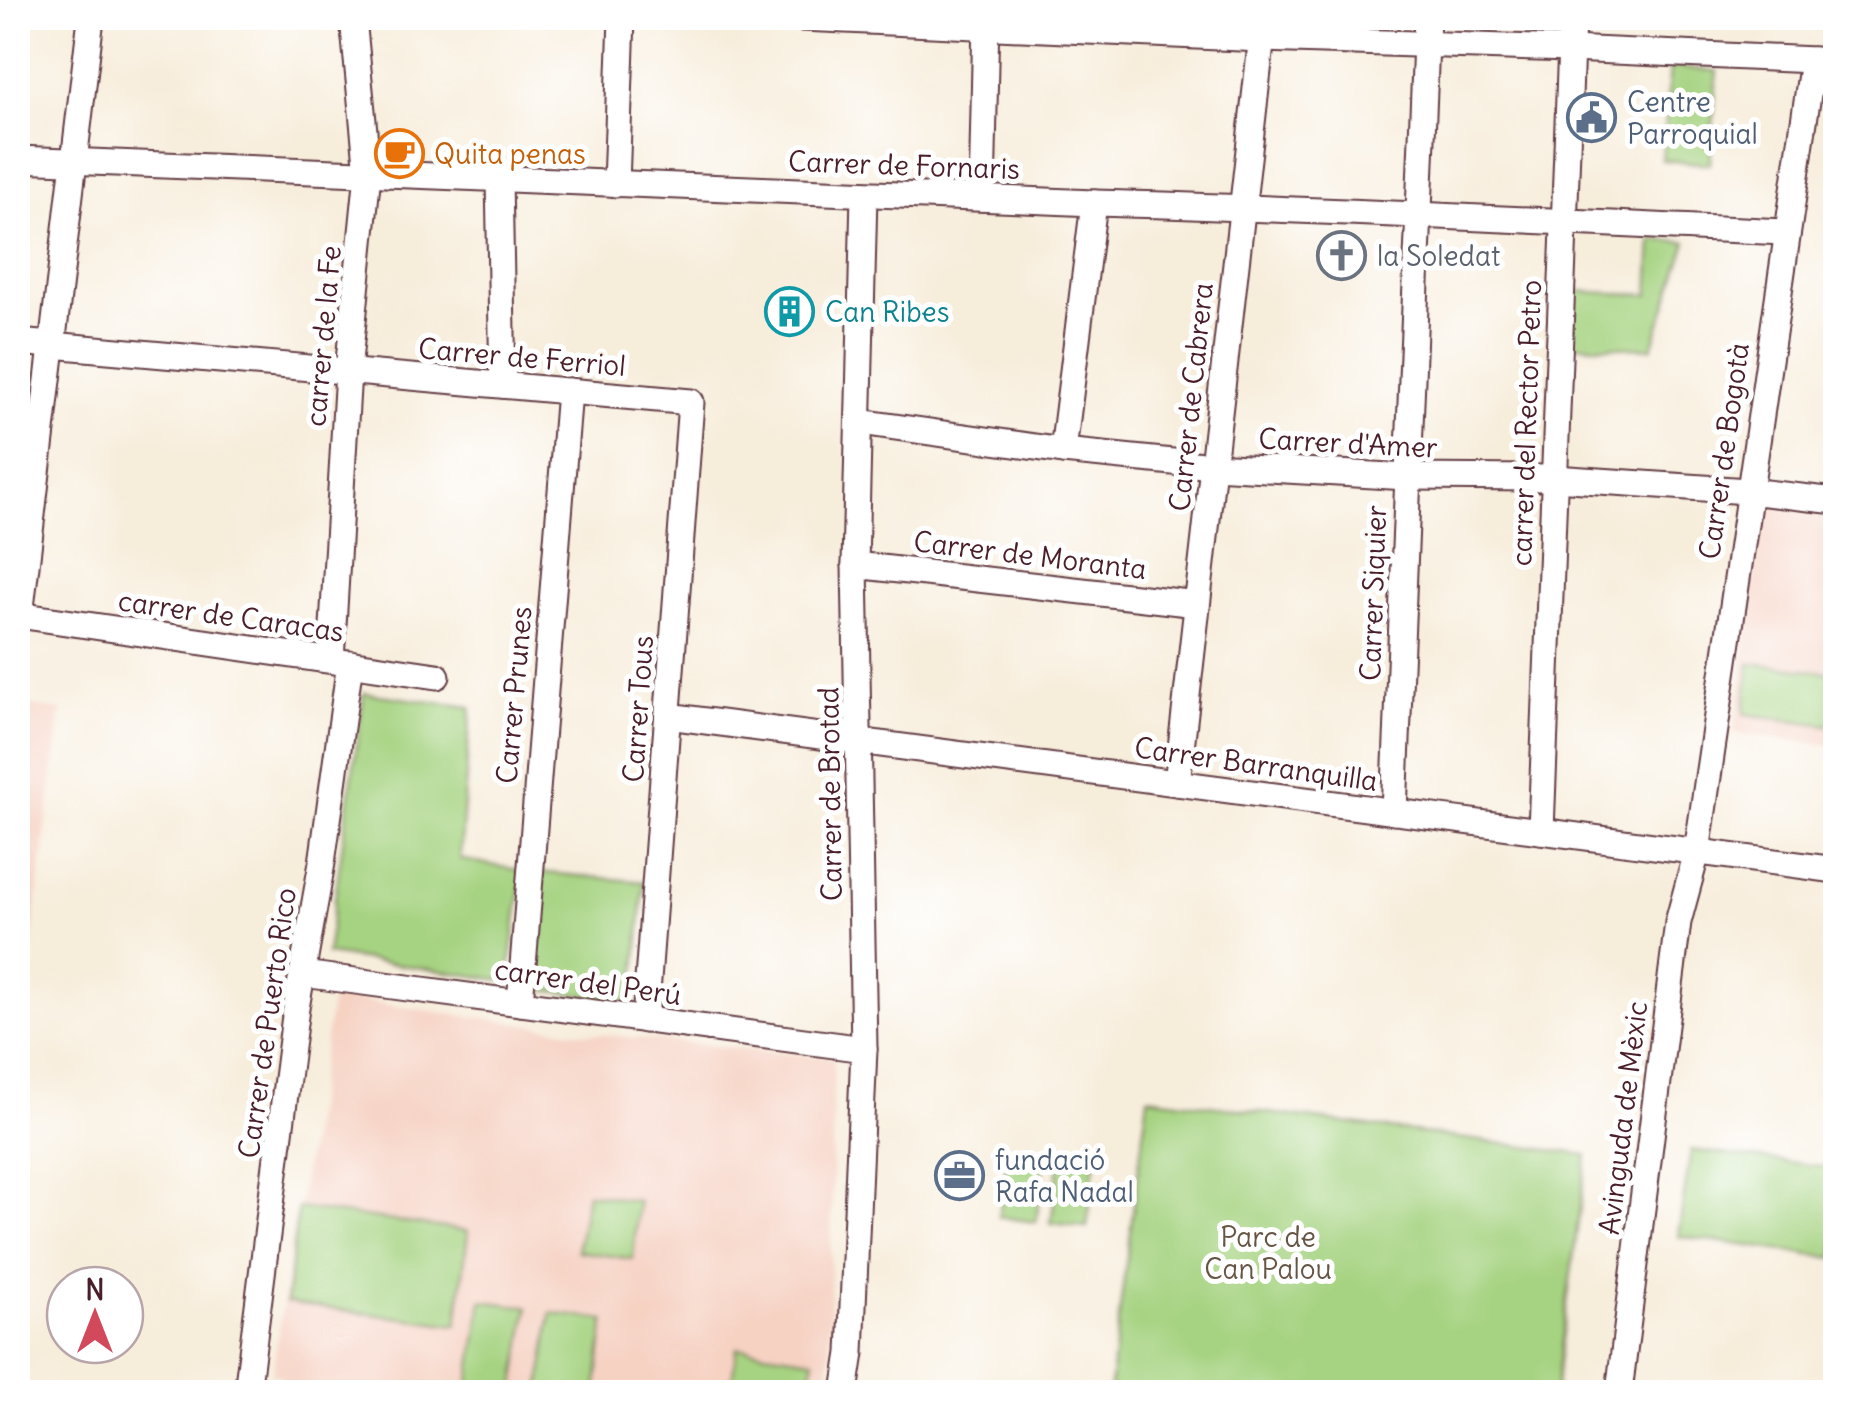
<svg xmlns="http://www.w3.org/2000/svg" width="1853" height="1410" font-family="Delius,sans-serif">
<rect width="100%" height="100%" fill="#fff"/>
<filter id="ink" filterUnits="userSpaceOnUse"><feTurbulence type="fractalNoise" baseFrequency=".01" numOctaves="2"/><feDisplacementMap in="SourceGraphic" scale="20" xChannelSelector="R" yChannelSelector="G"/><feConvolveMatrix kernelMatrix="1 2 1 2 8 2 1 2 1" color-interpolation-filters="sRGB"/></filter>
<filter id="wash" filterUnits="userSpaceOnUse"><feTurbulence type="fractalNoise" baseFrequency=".0048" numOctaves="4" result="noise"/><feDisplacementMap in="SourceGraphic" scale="40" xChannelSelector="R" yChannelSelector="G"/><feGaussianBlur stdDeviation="2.25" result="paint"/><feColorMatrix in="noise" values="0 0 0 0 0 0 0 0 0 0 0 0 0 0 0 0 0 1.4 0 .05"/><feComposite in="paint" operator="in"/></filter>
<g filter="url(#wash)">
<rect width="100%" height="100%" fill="#f7eddb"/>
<g fill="#f6d2c3">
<path d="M 1775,507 L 1835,514 L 1835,746 L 1734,733 L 1763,511 Z"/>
<path d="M 18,704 L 61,710 L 18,1051 Z"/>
<path d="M 332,997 L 579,1032 L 834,1058 L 829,1392 L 284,1392 L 282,1377 L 272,1374 Z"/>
</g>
<g fill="#a6d381" stroke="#787956" stroke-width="2.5">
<path d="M 1670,67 L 1717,71 L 1710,164 L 1662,160 Z"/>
<path d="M 1652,240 L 1687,242 L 1652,348 L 1571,345 L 1573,291 L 1649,295 Z"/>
<path d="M 1750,663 L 1835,673 L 1835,726 L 1744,714 Z"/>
<path d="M 364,693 L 471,707 L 460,859 L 523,871 L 508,981 L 327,954 Z"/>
<path d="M 537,872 L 644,882 L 633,1003 L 531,988 Z"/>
<path d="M 1148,1097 L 1587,1155 L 1555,1392 L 1109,1392 Z"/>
<path d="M 1691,1150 L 1835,1168 L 1835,1258 L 1678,1236 Z"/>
<path d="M 1008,1151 L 1045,1156 L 1036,1222 L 999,1217 Z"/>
<path d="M 1060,1158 L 1095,1162 L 1087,1227 L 1051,1223 Z"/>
<path d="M 587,1193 L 638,1201 L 633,1259 L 577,1251 Z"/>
<path d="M 298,1208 L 468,1231 L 457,1325 L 286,1303 Z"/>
<path d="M 482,1301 L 528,1307 L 514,1392 L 468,1392 Z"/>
<path d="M 551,1313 L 605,1320 L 596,1392 L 540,1392 Z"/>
<path d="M 737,1348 L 814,1359 L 809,1392 L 779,1392 L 731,1386 Z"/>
</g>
</g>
<g filter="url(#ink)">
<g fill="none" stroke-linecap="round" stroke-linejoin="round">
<defs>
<g id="minor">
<path d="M 802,18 L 1262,39 L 1570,49 L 1836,61"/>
<path d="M 18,159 L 1094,203 C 1325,209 1556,222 1787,232"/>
<path d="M 499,179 L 503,385"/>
<path d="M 616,184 L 622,18"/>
<path d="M 982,198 L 986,18"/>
<path d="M 18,342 L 691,402 L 645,1020"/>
<path d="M 860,422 L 1063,451 L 1213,466 L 1408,477 L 1554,478 L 1748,491 L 1836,501"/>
<path d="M 1063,451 L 1094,203"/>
<path d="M 855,565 L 1197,604"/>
<path d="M 18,615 L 437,676"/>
<path d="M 20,616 L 91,18"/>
<path d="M 331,660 L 348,371 L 368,173 L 353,18"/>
<path d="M 668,716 L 1836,870"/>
<path d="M 1177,783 L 1264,18"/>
<path d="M 1394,812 L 1427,18"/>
<path d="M 1541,831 L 1572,18"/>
<path d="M 303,974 L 864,1049"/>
<path d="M 520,1003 L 569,391"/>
<path d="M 247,1392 L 296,1008 L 322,863 L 350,663"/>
<path d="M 845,1392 L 851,1353 L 864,1049 L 855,565 L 864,194"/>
<path d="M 1619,1392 L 1678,922 L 1697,852 L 1813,60"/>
</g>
</defs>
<use href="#minor" stroke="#643e45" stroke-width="29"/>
<use href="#minor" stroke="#fff" stroke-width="25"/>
</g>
</g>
<defs>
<symbol id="civic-ring" viewBox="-11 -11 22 22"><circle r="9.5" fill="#fff" stroke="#5c6f8a" stroke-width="1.5"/><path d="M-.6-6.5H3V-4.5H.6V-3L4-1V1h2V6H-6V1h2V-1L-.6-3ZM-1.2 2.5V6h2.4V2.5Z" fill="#5c6f8a"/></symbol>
<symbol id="cafe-ring" viewBox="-11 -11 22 22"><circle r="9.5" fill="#fff" stroke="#e8710a" stroke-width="1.5"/><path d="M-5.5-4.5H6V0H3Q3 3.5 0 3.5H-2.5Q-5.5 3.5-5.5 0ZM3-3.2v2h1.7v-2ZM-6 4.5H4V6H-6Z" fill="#e8710a"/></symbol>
<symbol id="church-ring" viewBox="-11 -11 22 22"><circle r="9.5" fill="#fff" stroke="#6b7280" stroke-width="1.5"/><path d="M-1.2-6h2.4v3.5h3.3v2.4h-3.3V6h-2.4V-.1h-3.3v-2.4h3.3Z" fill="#6b7280"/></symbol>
<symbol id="building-ring" viewBox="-11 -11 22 22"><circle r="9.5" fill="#fff" stroke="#0f9aa8" stroke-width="1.5"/><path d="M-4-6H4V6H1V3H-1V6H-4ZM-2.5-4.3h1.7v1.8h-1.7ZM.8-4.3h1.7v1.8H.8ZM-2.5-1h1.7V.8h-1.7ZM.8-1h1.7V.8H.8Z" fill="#0f9aa8"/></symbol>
<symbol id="office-ring" viewBox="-11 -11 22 22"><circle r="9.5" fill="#fff" stroke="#5c6f8a" stroke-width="1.5"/><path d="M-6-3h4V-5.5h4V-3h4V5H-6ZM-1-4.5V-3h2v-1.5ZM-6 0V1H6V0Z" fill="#5c6f8a"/></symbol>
</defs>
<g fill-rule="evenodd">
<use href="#civic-ring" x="1564" y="90" width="55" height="55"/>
<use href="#cafe-ring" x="372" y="126" width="55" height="55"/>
<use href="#church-ring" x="1314" y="228" width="55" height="55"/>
<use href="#building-ring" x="762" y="284" width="55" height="55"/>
<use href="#office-ring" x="932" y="1148" width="55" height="55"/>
</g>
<g text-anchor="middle" stroke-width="10" stroke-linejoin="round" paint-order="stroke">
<g font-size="28" fill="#4e5e75" stroke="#fff" text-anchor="start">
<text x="1627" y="112">Centre<tspan x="1627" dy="32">Parroquial</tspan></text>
<text x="995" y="1170">fundació<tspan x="995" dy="32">Rafa Nadal</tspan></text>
</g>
<g font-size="28" fill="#c56008" stroke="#fff" text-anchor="start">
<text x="434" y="164">Quita penas</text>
</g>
<g font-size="28" fill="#4a1f2b" stroke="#fff">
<text transform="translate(904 165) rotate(2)" y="10">Carrer de Fornaris</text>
<text transform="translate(323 336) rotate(-85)" y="10">carrer de la Fe</text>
<text transform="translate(522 357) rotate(5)" y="10">Carrer de Ferriol</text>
<text transform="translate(1191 397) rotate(-84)" y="10">Carrer de Cabrera</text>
<text transform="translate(1526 423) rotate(-88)" y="10">carrer del Rector Petro</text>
<text transform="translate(1348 443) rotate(3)" y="10">Carrer d'Amer</text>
<text transform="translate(1724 451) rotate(-82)" y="10">Carrer de Bogotà</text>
<text transform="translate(1030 555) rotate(7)" y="10">Carrer de Moranta</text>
<text transform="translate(1373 593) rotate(-88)" y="10">Carrer Siquier</text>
<text transform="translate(231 616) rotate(8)" y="10">carrer de Caracas</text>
<text transform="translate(514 695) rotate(-85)" y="10">Carrer Prunes</text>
<text transform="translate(638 709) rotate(-86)" y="10">Carrer Tous</text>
<text transform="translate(1256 764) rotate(8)" y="10">Carrer Barranquilla</text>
<text transform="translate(830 794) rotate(-91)" y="10">Carrer de Brotad</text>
<text transform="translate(588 982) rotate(8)" y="10">carrer del Perú</text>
<text transform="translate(267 1023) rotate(-82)" y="10">Carrer de Puerto Rico</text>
<text transform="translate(1623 1118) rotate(-83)" y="10">Avinguda de Mèxic</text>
</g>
<g font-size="28" fill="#5b616d" stroke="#fff" text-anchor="start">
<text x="1377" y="266">la Soledat</text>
</g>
<g font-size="28" fill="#0d838f" stroke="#fff" text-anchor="start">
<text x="825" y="322">Can Ribes</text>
</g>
<g font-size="28" fill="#665545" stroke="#fff">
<text x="1268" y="1247">Parc de<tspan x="1268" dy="32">Can Palou</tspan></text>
</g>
</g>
<rect width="1853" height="1410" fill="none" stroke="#fff" stroke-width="60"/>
<g transform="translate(95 1315)"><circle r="48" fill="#ffffff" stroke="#b7a5aa" stroke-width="2.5"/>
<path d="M0-8L18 38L0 25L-18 38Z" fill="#d1495b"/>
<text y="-15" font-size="28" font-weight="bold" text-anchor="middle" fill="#4a1f2b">N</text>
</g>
</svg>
